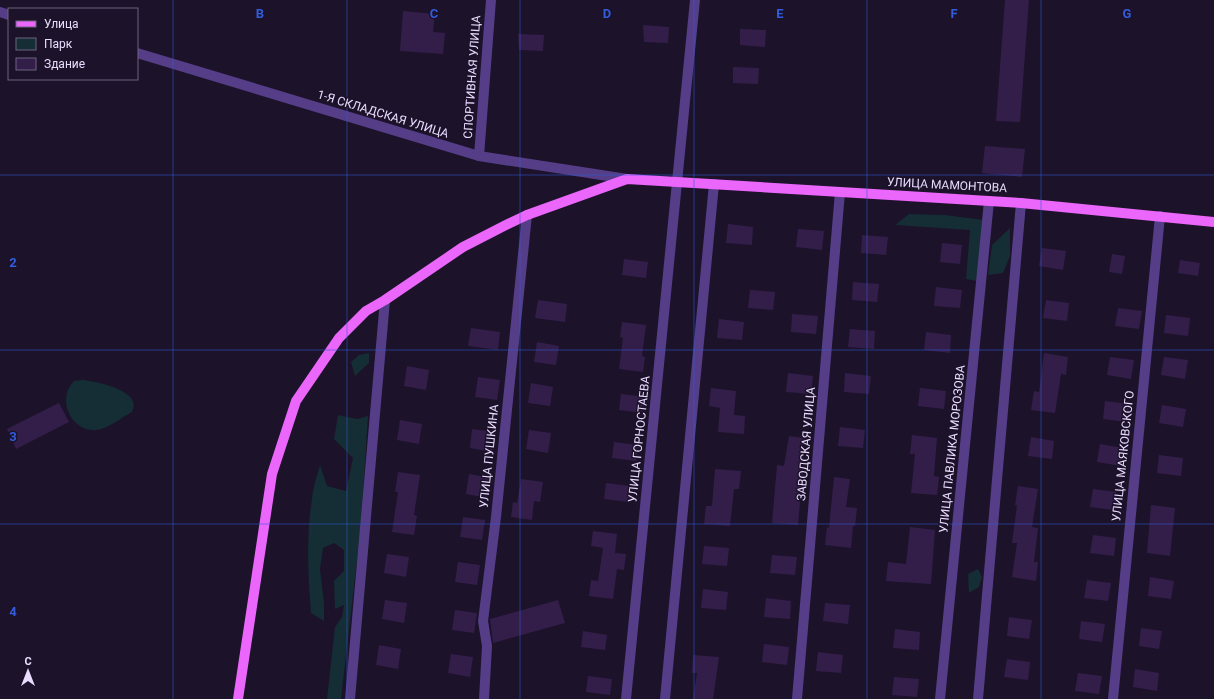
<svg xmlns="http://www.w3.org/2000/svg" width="1214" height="699" font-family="Roboto,sans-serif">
<rect width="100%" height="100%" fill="#1c122a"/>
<g fill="#152d34">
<path d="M 909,214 L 945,215 L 984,220 L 977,281 L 966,279 L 970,230 L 895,225 Z"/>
<path d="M 1010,228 L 1010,256 L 1003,273 L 988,275 L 992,245 Z"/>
<path d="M 369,353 L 369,363 L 355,376 L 351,362 L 359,355 Z"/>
<path d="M 82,380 C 96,381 144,391 132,412 C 122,417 108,429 96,430 C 71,432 56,399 74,381 Z"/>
<path d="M 338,415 L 357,419 L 368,416 L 361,525 L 341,699 L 327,699 L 335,627 L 342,617 L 344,605 L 335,609 L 334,581 L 344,571 L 344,550 L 334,543 L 323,548 L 320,569 L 324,603 L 324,621 L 311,613 C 308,576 306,536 312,499 C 313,487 317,476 320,465 L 327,486 L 346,491 L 353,458 L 334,439 Z"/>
<path d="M 978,569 L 982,577 L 979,587 L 969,593 L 968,574 Z"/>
</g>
<g fill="#331e4a">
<path d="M 1005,0 L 1029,0 L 1020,122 L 996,121 Z"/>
<path d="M 403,11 L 435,14 L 433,32 L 445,33 L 443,54 L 400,51 Z"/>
<path d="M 643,25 L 669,27 L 668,43 L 644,42 Z"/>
<path d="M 740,29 L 766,30 L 765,47 L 740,45 Z"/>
<path d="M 518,34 L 544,35 L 543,51 L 519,50 Z"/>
<path d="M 733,67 L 759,68 L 758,84 L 733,83 Z"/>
<path d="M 985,146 L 1025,149 L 1022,177 L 982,173 Z"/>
<path d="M 728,224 L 753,227 L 752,245 L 726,243 Z"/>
<path d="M 798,229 L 824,231 L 822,250 L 796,247 Z"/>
<path d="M 862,235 L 888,237 L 886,255 L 861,253 Z"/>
<path d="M 942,243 L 962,245 L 960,264 L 940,262 Z"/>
<path d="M 1042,248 L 1066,251 L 1063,270 L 1039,266 Z"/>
<path d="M 1112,254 L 1125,256 L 1122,274 L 1109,272 Z"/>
<path d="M 624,259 L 648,262 L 646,278 L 622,275 Z"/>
<path d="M 1180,260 L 1200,263 L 1198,276 L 1178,273 Z"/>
<path d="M 853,282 L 879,284 L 877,302 L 852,300 Z"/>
<path d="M 936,287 L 962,290 L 960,308 L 934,306 Z"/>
<path d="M 750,290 L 775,292 L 773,310 L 748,308 Z"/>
<path d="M 538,300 L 567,304 L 565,322 L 535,318 Z"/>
<path d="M 1046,300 L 1069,303 L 1067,321 L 1043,318 Z"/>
<path d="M 1118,308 L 1142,311 L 1139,329 L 1115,326 Z"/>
<path d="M 792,314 L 818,316 L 816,334 L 791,332 Z"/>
<path d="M 1166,315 L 1190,318 L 1188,336 L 1164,333 Z"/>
<path d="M 719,319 L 744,322 L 742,340 L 717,338 Z"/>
<path d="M 622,322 L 646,325 L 642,356 L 645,357 L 643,372 L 619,369 L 623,338 L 620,337 Z"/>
<path d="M 471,328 L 500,332 L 498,350 L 468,346 Z"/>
<path d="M 850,329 L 875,331 L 874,349 L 848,347 Z"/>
<path d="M 926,332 L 951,335 L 950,353 L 924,350 Z"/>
<path d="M 537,342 L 559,346 L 556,365 L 534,362 Z"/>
<path d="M 1044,353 L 1068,357 L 1066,375 L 1061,374 L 1055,413 L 1031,410 L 1034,391 L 1039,392 Z"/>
<path d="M 1110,357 L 1134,360 L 1131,379 L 1107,375 Z"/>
<path d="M 1164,357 L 1188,360 L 1185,379 L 1161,375 Z"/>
<path d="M 407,366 L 429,370 L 426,390 L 404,386 Z"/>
<path d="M 788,373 L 813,376 L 811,394 L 786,392 Z"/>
<path d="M 845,373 L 871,376 L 869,394 L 844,392 Z"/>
<path d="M 478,377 L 500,380 L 497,400 L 475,397 Z"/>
<path d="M 531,383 L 553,387 L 550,406 L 528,403 Z"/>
<path d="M 711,388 L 736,391 L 734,415 L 745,416 L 744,434 L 718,432 L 720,408 L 709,406 Z"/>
<path d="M 920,388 L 946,391 L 944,409 L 918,406 Z"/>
<path d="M 621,394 L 645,397 L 643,413 L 619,410 Z"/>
<path d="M 1105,401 L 1129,404 L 1127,422 L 1103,419 Z"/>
<path d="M 59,403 L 69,422 L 16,449 L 7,429 Z"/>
<path d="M 1162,405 L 1186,409 L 1183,427 L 1159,423 Z"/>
<path d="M 400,420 L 422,424 L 419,444 L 397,440 Z"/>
<path d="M 840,427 L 865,430 L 863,448 L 838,446 Z"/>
<path d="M 472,429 L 495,432 L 492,452 L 470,448 Z"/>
<path d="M 529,430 L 551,433 L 548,453 L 526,449 Z"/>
<path d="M 912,435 L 937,438 L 934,476 L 939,477 L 937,495 L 911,493 L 915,454 L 910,454 Z"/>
<path d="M 789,436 L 804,438 L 799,467 L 803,468 L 798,525 L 772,523 L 777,465 L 784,466 Z"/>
<path d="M 1031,437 L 1054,441 L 1052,459 L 1028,456 Z"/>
<path d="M 614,442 L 638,445 L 636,461 L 612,458 Z"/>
<path d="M 1100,444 L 1123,448 L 1121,466 L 1097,462 Z"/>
<path d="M 1159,455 L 1183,458 L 1181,476 L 1157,473 Z"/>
<path d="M 715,469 L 741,471 L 739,489 L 734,489 L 730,526 L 704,524 L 706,506 L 712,506 Z"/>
<path d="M 398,472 L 420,475 L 414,515 L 417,516 L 414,535 L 392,532 L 398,492 L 395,492 Z"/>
<path d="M 469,474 L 491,478 L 488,498 L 466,494 Z"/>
<path d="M 834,477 L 850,479 L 846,507 L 857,508 L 855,526 L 853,526 L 851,548 L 825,545 L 827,527 L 829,528 Z"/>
<path d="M 521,479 L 543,482 L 540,502 L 534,501 L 532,520 L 511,517 L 513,502 L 517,503 Z"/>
<path d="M 606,483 L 630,486 L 628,502 L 604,499 Z"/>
<path d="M 1018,486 L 1038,489 L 1032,527 L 1038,528 L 1034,562 L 1038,562 L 1036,581 L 1012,577 L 1017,543 L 1012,543 L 1017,505 L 1015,505 Z"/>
<path d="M 1093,489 L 1116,492 L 1114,510 L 1090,507 Z"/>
<path d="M 1151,505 L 1175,508 L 1170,556 L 1147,553 Z"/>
<path d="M 463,517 L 485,520 L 482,540 L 460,537 Z"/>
<path d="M 910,527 L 935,530 L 931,584 L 886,581 L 888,562 L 906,564 Z"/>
<path d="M 593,531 L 617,534 L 615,553 L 626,554 L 624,570 L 617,569 L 613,599 L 589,596 L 591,580 L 598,581 L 603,548 L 591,546 Z"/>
<path d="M 1093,535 L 1116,538 L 1114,556 L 1090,553 Z"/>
<path d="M 704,546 L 729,548 L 727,566 L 702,564 Z"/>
<path d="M 387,554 L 409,557 L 406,577 L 384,573 Z"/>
<path d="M 772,555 L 797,557 L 795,575 L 770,573 Z"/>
<path d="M 458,562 L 480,565 L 477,585 L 455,582 Z"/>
<path d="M 1150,577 L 1174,581 L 1171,599 L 1148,596 Z"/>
<path d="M 1087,580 L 1111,583 L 1108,601 L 1084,598 Z"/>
<path d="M 703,589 L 728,592 L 726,610 L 701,608 Z"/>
<path d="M 766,598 L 791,601 L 790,619 L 764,617 Z"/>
<path d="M 385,600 L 407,603 L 404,623 L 382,619 Z"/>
<path d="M 558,600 L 565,623 L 493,643 L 490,619 Z"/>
<path d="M 825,603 L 850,605 L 848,624 L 823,621 Z"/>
<path d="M 455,610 L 477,613 L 474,633 L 452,630 Z"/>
<path d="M 1009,617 L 1032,620 L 1029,639 L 1007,636 Z"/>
<path d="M 1081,621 L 1105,624 L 1102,642 L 1079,639 Z"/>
<path d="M 1141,628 L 1162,631 L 1159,649 L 1139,646 Z"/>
<path d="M 895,629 L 920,632 L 919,650 L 893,648 Z"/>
<path d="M 583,631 L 607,635 L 605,650 L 581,647 Z"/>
<path d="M 764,644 L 789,647 L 787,665 L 762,662 Z"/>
<path d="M 379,645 L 401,649 L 398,669 L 376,665 Z"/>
<path d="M 818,652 L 843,655 L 841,673 L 816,671 Z"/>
<path d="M 451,654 L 473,657 L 470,677 L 448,673 Z"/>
<path d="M 693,655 L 719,657 L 713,699 L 693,699 L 697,673 L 692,673 Z"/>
<path d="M 1007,659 L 1030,662 L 1028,680 L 1004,677 Z"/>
<path d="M 1135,669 L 1159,673 L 1157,691 L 1133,687 Z"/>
<path d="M 1078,673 L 1102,676 L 1099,694 L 1075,691 Z"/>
<path d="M 588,676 L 612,679 L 610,695 L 586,692 Z"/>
<path d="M 894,677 L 919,679 L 917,697 L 892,695 Z"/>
</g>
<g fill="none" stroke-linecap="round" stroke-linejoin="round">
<g stroke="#553e87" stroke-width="10">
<path d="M 0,12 L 9,15"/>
<path d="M 137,53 L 479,156 L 627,179"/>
<path d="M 479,156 L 491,0"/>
<path d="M 350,699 L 385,300"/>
<path d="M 484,699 L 487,646 L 483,621 L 496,517 L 527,215"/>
<path d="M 626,699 L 695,0"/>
<path d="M 665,699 L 714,184"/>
<path d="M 797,699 L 840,192"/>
<path d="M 940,699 L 989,201"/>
<path d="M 978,699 L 1021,203"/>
<path d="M 1113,699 L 1160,216"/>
</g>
<path stroke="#eb66fa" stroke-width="10" d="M 238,699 L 272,474 L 296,401 L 339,338 L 366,311 L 385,300 L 463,247 L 508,224 L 527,215 L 627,179 L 1021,203 L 1214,222"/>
</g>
<path fill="none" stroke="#315cdc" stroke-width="1" stroke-opacity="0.55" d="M 173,0 L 173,699M 347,0 L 347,699M 520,0 L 520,699M 694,0 L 694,699M 867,0 L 867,699M 1041,0 L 1041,699M 0,175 L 1214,175M 0,350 L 1214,350M 0,524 L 1214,524"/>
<g text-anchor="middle" stroke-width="3" stroke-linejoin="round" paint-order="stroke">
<g font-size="12" fill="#e9dcfe" stroke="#1c122a">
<text transform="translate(472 77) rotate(-86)" y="4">СПОРТИВНАЯ УЛИЦА</text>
<text transform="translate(383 114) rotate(17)" y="4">1-Я СКЛАДСКАЯ УЛИЦА</text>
<text transform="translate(947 185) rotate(3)" y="4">УЛИЦА МАМОНТОВА</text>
<text transform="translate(639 439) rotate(-84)" y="4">УЛИЦА ГОРНОСТАЕВА</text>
<text transform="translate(806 444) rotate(-85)" y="4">ЗАВОДСКАЯ УЛИЦА</text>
<text transform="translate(952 449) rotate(-84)" y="4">УЛИЦА ПАВЛИКА МОРОЗОВА</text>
<text transform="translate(489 456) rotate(-84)" y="4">УЛИЦА ПУШКИНА</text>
<text transform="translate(1123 456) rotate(-84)" y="4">УЛИЦА МАЯКОВСКОГО</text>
</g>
</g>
<g font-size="13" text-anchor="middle" font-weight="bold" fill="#315cdc" stroke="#1c122a" stroke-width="3" stroke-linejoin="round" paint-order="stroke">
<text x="260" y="18">B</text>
<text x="434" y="18">C</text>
<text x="607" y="18">D</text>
<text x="780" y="18">E</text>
<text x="954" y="18">F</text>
<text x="1127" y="18">G</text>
<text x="13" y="267">2</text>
<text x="13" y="441">3</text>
<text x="13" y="616">4</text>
</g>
<rect x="8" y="8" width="130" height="72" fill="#1c122a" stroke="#6e637f"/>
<rect x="16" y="21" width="20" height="6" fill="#eb66fa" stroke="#6e637f"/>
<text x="44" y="28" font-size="12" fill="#e9dcfe">Улица</text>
<rect x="16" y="38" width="20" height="12" fill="#152d34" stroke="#6e637f"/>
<text x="44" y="48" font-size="12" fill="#e9dcfe">Парк</text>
<rect x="16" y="58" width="20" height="12" fill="#331e4a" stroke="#6e637f"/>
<text x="44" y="68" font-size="12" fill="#e9dcfe">Здание</text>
<g transform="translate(28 671)" stroke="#1c122a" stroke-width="3" paint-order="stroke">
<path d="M0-3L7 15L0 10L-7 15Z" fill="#e9dcfe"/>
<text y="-6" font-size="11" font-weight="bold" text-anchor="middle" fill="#e9dcfe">С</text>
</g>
</svg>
